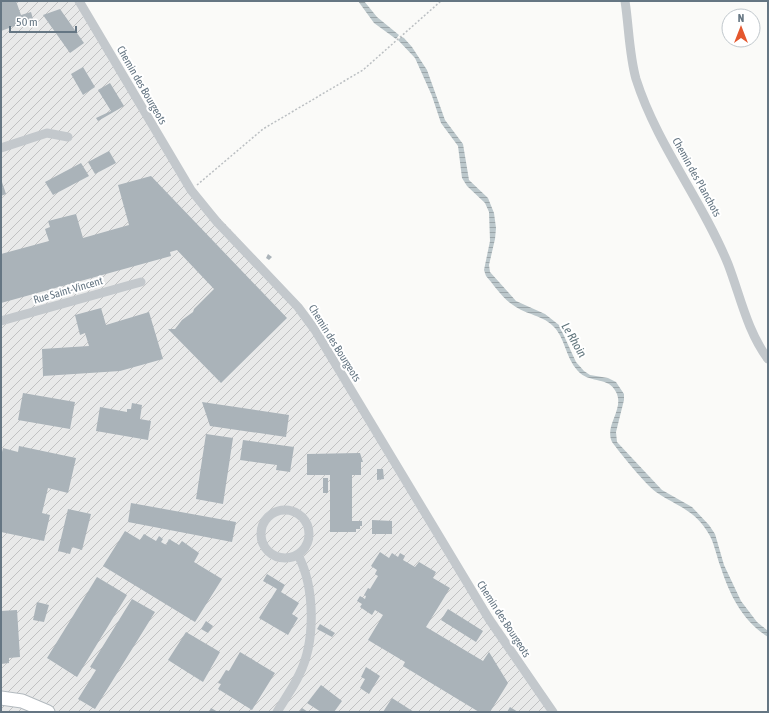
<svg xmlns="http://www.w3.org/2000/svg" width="769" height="713" font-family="'Asap Condensed',sans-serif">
<defs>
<pattern id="industrial-furrows" width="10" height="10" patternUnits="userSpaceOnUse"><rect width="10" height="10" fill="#e8e9e9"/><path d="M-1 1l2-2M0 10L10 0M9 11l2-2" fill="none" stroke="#c0c1c2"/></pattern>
<pattern id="water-rules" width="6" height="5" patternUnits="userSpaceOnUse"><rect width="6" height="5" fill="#bbc7cb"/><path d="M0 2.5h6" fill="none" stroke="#9ca6aa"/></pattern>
</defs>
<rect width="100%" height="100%" fill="#fafaf8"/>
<path fill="url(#industrial-furrows)" d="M 1,1 L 82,1 L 186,182 L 304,308 L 464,573 L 557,712 L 1,712 Z"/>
<g fill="url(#water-rules)">
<path d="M 358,1 L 364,1 L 377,17 L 399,35 L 396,39 L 374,23 Z"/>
<path d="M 401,37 L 404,38 L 412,47 L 427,70 L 445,120 L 463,144 L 469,180 L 488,198 L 494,213 L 496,228 L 495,239 L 489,265 L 490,272 L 516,301 L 545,314 L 559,325 L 576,362 L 584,371 L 590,375 L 608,378 L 616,382 L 624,394 L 624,400 L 616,432 L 617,442 L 662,490 L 692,507 L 709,525 L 715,534 L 724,565 L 741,601 L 757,622 L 768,631 L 768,637 C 743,621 730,596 721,568 C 717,558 715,546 710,536 C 696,510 678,507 656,492 C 645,484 621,454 612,442 C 604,425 625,409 616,392 C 609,377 591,383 580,373 C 566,360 566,341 555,328 C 544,315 526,315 513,305 C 502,298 494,285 486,276 L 484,270 L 490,241 L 489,212 L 485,203 L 467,186 L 462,178 L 458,146 L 441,123 L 432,96 L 415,58 L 398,40 Z"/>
</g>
<g fill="#aab3b9">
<path d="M 3,1 L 16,1 L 21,15 L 31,12 L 33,19 L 1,31 L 1,2 Z"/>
<path d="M 60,9 L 84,43 L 70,53 L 43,15 Z"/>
<path d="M 83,67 L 95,87 L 83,95 L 71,74 Z"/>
<path d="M 110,83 L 124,106 L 98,121 L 96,118 L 111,111 L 98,90 Z"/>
<path d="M 109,151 L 116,163 L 95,174 L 88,162 Z"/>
<path d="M 81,163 L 89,176 L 53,195 L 45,182 Z"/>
<path d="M 151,176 L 287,318 L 221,383 L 168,329 L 175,329 L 182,320 L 193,312 L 194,309 L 214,289 L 177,250 L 170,252 L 171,256 L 1,303 L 1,254 L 49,241 L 45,229 L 50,227 L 48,221 L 76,214 L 83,238 L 129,225 L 118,185 Z"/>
<path d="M 1,179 L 6,194 L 1,196 Z"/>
<path d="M 268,254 L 272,257 L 269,260 L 266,258 Z"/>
<path d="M 101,308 L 106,325 L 149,312 L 163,359 L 120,371 L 43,376 L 42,349 L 89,346 L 85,333 L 80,335 L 75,315 Z"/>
<path d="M 23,393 L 75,402 L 70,429 L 18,420 Z"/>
<path d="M 202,402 L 289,415 L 286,437 L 210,426 Z"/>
<path d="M 132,403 L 142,405 L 140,419 L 151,421 L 148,440 L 96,431 L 100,407 L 127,412 L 127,409 L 131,409 Z"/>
<path d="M 206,434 L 233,438 L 223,504 L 196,499 Z"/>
<path d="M 243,440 L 294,447 L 290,472 L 276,470 L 277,465 L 240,460 Z"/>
<path d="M 19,446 L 76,458 L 68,493 L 48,488 L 42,513 L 50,515 L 44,541 L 1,532 L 1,456 L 3,448 L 18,452 Z"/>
<path d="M 360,453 L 363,462 L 361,462 L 361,475 L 352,475 L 352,521 L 362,521 L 362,526 L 360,526 L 360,529 L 356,529 L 356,532 L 330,532 L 330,475 L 307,475 L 307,454 Z"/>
<path d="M 377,469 L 383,469 L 384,479 L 377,480 Z"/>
<rect x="323" y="478" width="5" height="15"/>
<path d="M 131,503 L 236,522 L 232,542 L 128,522 Z"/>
<path d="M 68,509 L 91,514 L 82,550 L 72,547 L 70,554 L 58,551 Z"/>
<path d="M 372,520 L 392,521 L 392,534 L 372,534 Z"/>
<path d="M 125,531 L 140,540 L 144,534 L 156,541 L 159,536 L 163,539 L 161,542 L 166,545 L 169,539 L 179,545 L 182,541 L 199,553 L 194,562 L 222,579 L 195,622 L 103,566 Z"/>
<path d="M 380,552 L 389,558 L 392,553 L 398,557 L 400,553 L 405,556 L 403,560 L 415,567 L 419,562 L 436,572 L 433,578 L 450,588 L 426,627 L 483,661 L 489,652 L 508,683 L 490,712 L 479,712 L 403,666 L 405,662 L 368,640 L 383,615 L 375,610 L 372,615 L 360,607 L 362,604 L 357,601 L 360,596 L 365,599 L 366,596 L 364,595 L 368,588 L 370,589 L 378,576 L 375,574 L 377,570 L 371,566 Z"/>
<path d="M 267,574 L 285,585 L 281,592 L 299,603 L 292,614 L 298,618 L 288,635 L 259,618 L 277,589 L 263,581 Z"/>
<path d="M 97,577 L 127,595 L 77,677 L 47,658 Z"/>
<path d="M 132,599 L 155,612 L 95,709 L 78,699 L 96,670 L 90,667 Z"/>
<path d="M 37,602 L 49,605 L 44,622 L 33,620 Z"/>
<path d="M 448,609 L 483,631 L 476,642 L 441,620 Z"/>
<path d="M 17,610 L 20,657 L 9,658 L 9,663 L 1,664 L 1,611 Z"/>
<path d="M 206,621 L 213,626 L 208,633 L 201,629 Z"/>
<path d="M 320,624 L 335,633 L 332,637 L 317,629 Z"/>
<path d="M 186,632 L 220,652 L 203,682 L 168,660 Z"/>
<path d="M 240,652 L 275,673 L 252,710 L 218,689 L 221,684 L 218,683 L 226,670 L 229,671 Z"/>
<path d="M 366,667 L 380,676 L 369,694 L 360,688 L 365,679 L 361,677 Z"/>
<path d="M 321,685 L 342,701 L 334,712 L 321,712 L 307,703 Z"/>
<path d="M 392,698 L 414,712 L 383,712 Z"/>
<path d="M 510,707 L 518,712 L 507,712 Z"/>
<path d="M 211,708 L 218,712 L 209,712 Z"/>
<path d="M 302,708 L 308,712 L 299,712 Z"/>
</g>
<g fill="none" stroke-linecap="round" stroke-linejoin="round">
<defs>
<path id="secondary" d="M 1,698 L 22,701 L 48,712"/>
</defs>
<use href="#secondary" stroke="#b3babf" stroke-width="15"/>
<path stroke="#bbbfc2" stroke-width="1.5" stroke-dasharray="2 2" stroke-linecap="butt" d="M 197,185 L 263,129 L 363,70 L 441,1"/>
<g stroke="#c3c8cc" stroke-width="9">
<path d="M 79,1 L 191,190 L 217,222 L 298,307 L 315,330 L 489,619 L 553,712"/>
<path d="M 625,1 C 629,27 629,54 636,79 C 657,145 702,200 728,264 C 740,295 747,331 768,359"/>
<path d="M 1,148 L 47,133 L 68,137"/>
<path d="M 1,321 L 141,282"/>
<circle cx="285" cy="534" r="24"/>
<path d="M 277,712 C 284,700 293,688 299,675 C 316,642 315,587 298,555"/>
</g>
<use href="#secondary" stroke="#fff" stroke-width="13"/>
</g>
<g text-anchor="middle" stroke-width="4" stroke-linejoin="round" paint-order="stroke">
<g font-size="11" fill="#657683" stroke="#fff">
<text transform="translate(142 85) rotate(60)" y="4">Chemin des Bourgeots</text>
<text transform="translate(697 177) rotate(61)" y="4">Chemin des Planchots</text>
<text transform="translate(68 290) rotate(-16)" y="4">Rue Saint-Vincent</text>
<text transform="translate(335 343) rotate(58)" y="4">Chemin des Bourgeots</text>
<text transform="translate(504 619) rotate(57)" y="4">Chemin des Bourgeots</text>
</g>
<g font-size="12" font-style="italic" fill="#60757c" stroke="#fff">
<text transform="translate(574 340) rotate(60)" y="4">Le Rhoin</text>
</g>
</g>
<rect width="769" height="713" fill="none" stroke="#657683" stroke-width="4"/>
<g transform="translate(741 28)"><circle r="19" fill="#ffffff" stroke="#c1c8cd"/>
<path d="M0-3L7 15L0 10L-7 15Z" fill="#e4572e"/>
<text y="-6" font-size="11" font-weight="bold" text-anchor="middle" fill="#657683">N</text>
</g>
<path d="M10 26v6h66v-6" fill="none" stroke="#657683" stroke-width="2"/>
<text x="16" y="26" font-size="12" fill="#657683" stroke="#ffffff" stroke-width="3" paint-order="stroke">50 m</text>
</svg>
